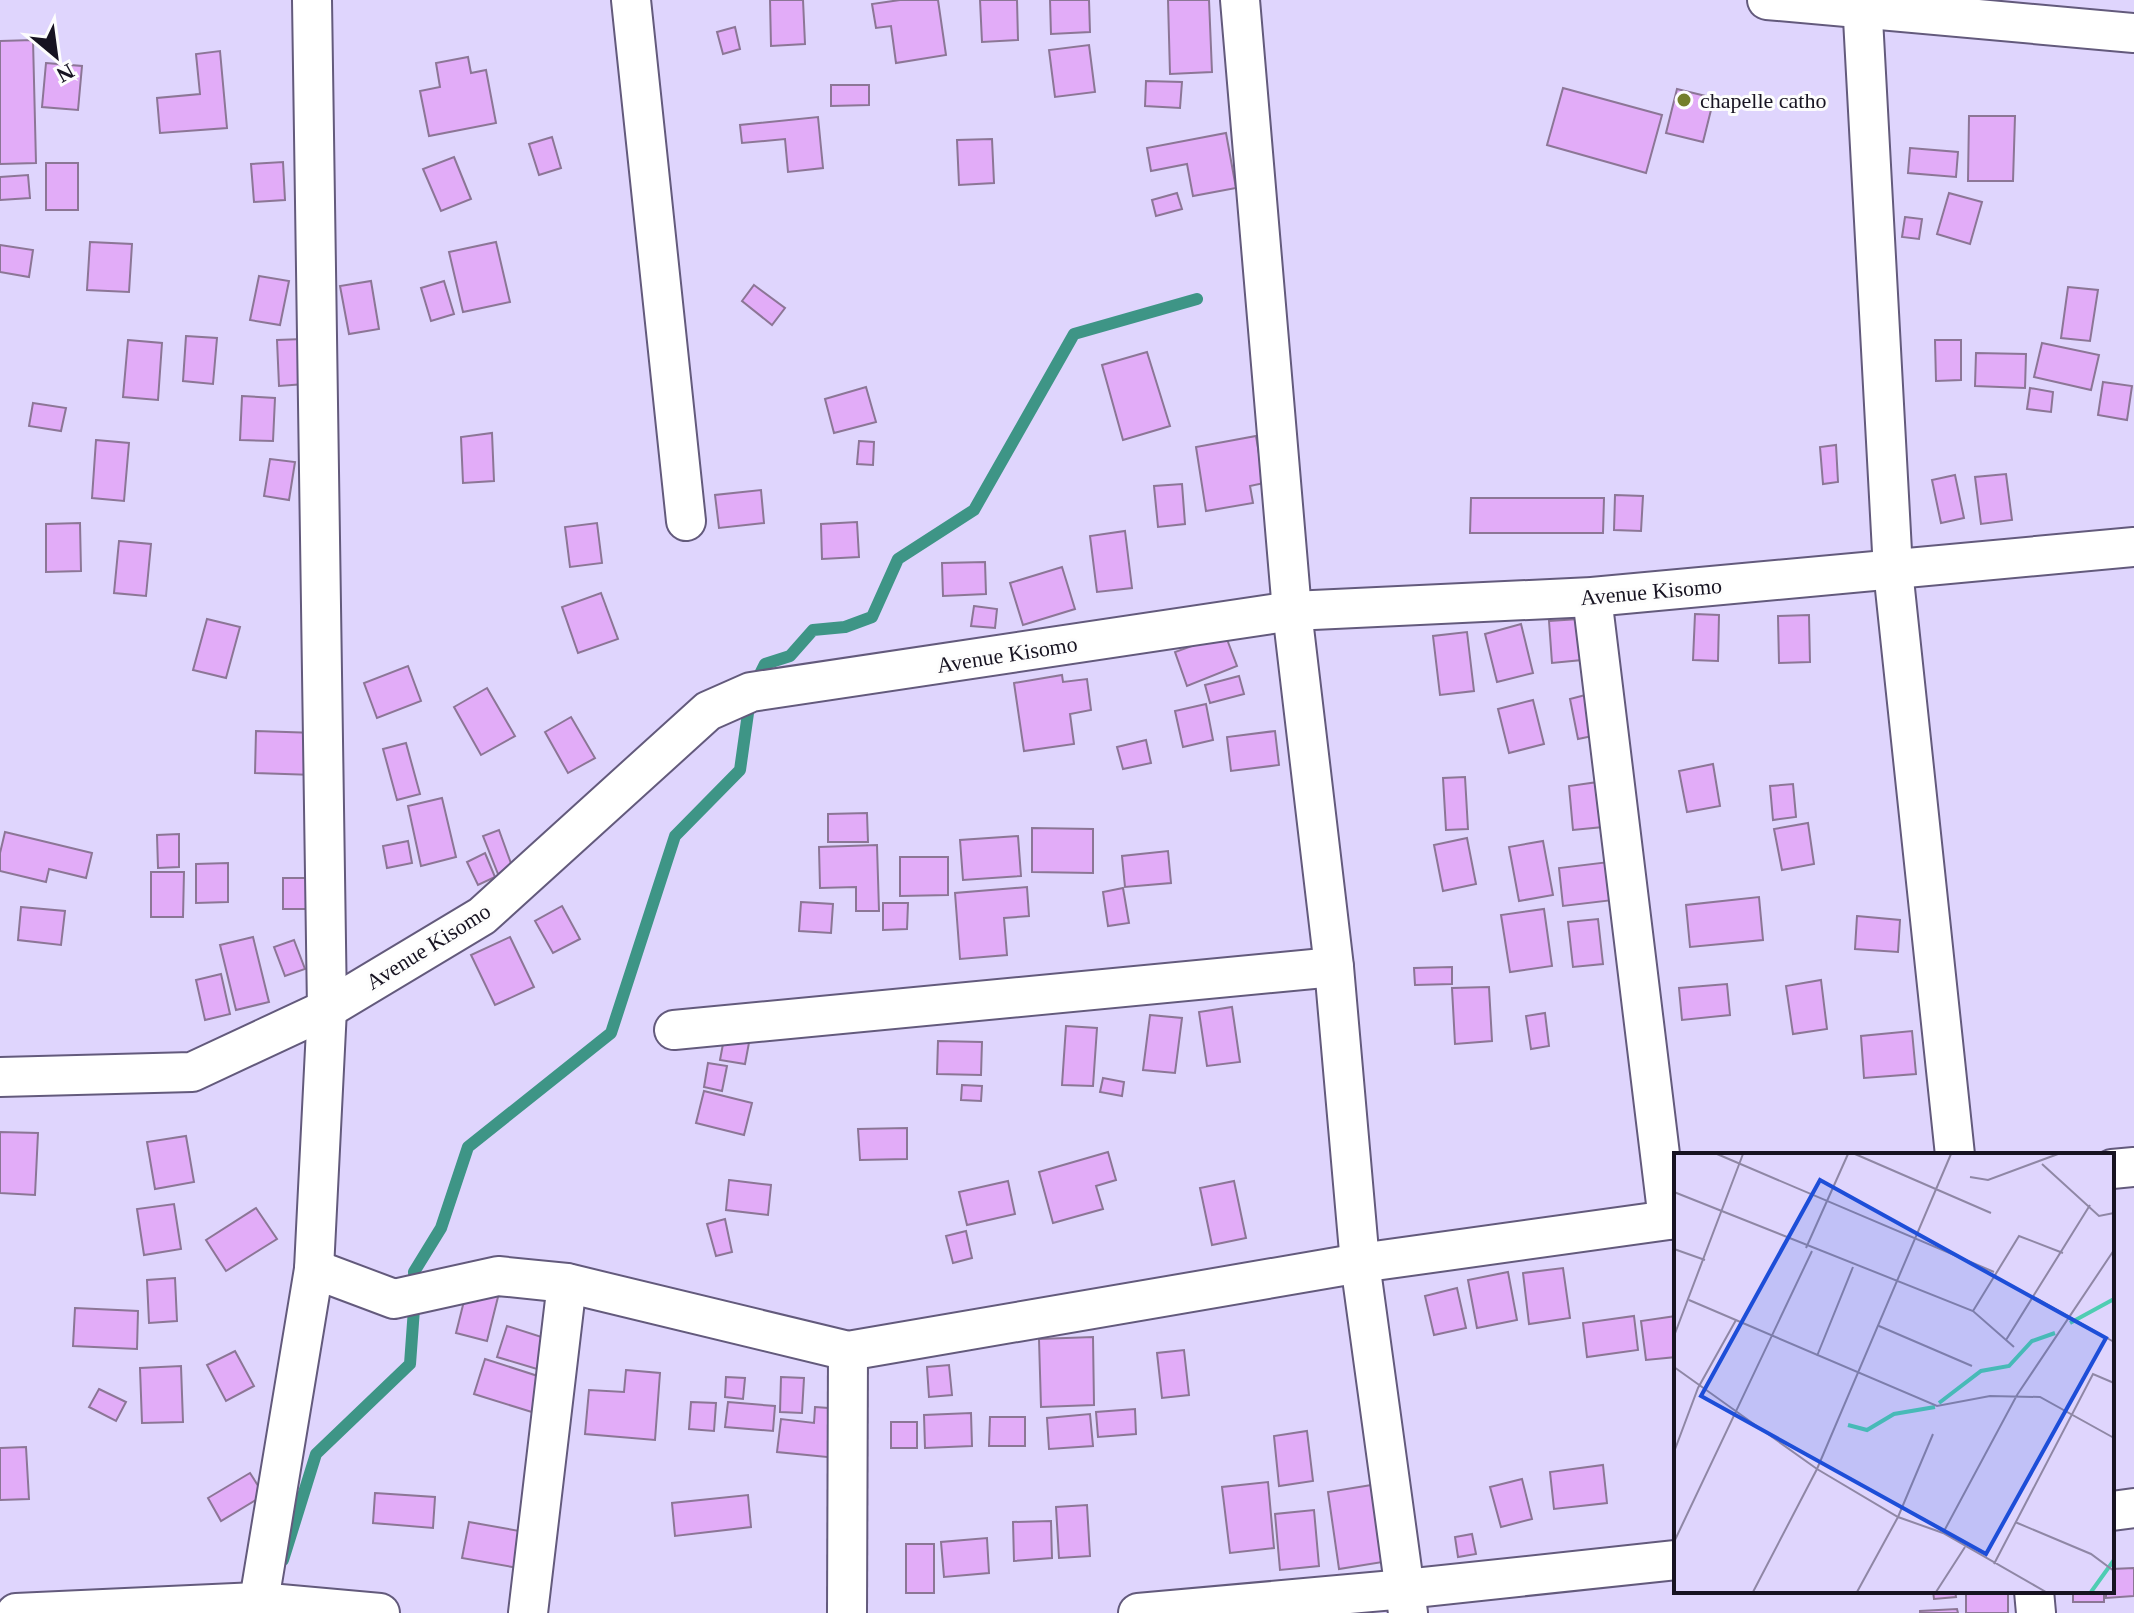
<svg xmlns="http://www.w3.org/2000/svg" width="2134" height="1613" font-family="'Times New Roman',serif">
<rect width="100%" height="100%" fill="#dfd5fd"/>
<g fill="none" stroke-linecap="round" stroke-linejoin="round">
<path stroke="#3e9586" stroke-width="12" d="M 283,1560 L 316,1454 L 410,1364 L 415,1295 L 414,1272 L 441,1228 L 468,1147 L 611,1033 L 675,836 L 740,770 L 751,692 L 765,664 L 790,656 L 813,630 L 845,627 L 872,617 L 898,559 L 974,510 L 1074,334 L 1197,299"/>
</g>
<g fill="#e2acf8" stroke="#8c7696" stroke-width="2">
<path d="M 770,0 L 803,0 L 805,44 L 771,46 Z"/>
<path d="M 900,0 L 938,0 L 946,55 L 896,63 L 891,26 L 876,28 L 872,4 Z"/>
<path d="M 980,0 L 1017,0 L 1018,40 L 982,42 Z"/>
<path d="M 1050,0 L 1089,0 L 1090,32 L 1051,34 Z"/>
<path d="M 1168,0 L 1209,0 L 1212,72 L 1170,74 Z"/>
<path d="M 735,27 L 740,49 L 723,54 L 717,32 Z"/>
<path d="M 33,40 L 36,163 L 0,164 L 0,41 Z"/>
<path d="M 1089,45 L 1095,92 L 1055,97 L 1049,50 Z"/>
<path d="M 220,51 L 227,128 L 160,133 L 157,98 L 200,94 L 196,54 Z"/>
<path d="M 468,57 L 471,73 L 486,70 L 496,123 L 429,136 L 420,91 L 440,87 L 436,63 Z"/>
<path d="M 46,63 L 82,66 L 78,110 L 42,107 Z"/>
<path d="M 1146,81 L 1182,82 L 1180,108 L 1145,106 Z"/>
<path d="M 831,85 L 869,85 L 869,105 L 831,106 Z"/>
<path d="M 1563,88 L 1662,115 L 1646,173 L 1547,145 Z"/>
<path d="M 1677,89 L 1714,98 L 1703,142 L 1666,133 Z"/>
<path d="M 1969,116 L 2015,116 L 2013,181 L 1968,181 Z"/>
<path d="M 818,117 L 823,168 L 788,172 L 785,139 L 742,143 L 740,125 Z"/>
<path d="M 1226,133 L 1236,188 L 1193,196 L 1187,164 L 1151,171 L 1147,148 Z"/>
<path d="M 552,137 L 561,168 L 539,175 L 529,144 Z"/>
<path d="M 992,139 L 994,183 L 959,185 L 957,140 Z"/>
<path d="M 1910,148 L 1958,152 L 1956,177 L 1908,173 Z"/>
<path d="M 454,157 L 471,199 L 441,211 L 423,169 Z"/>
<path d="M 283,162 L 285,200 L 254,202 L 251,164 Z"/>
<rect x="46" y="163" width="32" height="47"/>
<path d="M 28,175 L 30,198 L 0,200 L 0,177 Z"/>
<path d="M 1177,193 L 1182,209 L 1156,216 L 1152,200 Z"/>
<path d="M 1949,193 L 1982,202 L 1970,244 L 1937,234 Z"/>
<path d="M 1905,217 L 1922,219 L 1919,239 L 1902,237 Z"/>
<path d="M 90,242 L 132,244 L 129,292 L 87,290 Z"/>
<path d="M 496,242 L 510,302 L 463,312 L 449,252 Z"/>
<path d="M 0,245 L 33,250 L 29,277 L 0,272 Z"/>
<path d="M 259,276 L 289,281 L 280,325 L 250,320 Z"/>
<path d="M 371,281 L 379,329 L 349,334 L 340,286 Z"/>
<path d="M 444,281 L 454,314 L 431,321 L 421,288 Z"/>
<path d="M 754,285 L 785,308 L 772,325 L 742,301 Z"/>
<path d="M 2068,287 L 2098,290 L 2090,341 L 2061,338 Z"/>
<path d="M 186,336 L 217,338 L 213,384 L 183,381 Z"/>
<path d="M 303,339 L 305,384 L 279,386 L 277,340 Z"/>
<path d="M 128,340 L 162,343 L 158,400 L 123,397 Z"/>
<path d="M 1935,340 L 1961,340 L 1961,380 L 1936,381 Z"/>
<path d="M 2042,343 L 2099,355 L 2091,390 L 2034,377 Z"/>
<path d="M 1147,352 L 1170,426 L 1123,440 L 1102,365 Z"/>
<path d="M 1976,353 L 2026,354 L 2025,388 L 1975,386 Z"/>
<path d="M 2103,382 L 2132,386 L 2127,420 L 2098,415 Z"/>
<path d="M 866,387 L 876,422 L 834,433 L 825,399 Z"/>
<path d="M 2030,388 L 2053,392 L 2051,412 L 2027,409 Z"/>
<path d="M 242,396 L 275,398 L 273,441 L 240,440 Z"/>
<path d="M 33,403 L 66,408 L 61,431 L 29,426 Z"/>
<path d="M 492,433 L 494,481 L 463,483 L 461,437 Z"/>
<path d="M 1256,436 L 1264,483 L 1250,486 L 1253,503 L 1206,511 L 1196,447 Z"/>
<path d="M 96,440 L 129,443 L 124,501 L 92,498 Z"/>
<path d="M 859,441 L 874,442 L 873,465 L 857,464 Z"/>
<path d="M 1836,445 L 1838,482 L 1823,484 L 1820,447 Z"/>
<path d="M 270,459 L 295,462 L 289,500 L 264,496 Z"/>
<path d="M 2006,474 L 2012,520 L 1981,524 L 1975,477 Z"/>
<path d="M 1955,475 L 1964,518 L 1941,523 L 1932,480 Z"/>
<path d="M 1182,484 L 1185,524 L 1158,527 L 1154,486 Z"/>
<path d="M 761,490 L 764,523 L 719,528 L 715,495 Z"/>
<path d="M 1615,495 L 1643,496 L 1641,531 L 1614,530 Z"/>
<path d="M 1471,498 L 1604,498 L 1603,533 L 1470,533 Z"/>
<path d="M 857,522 L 859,557 L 822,559 L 821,524 Z"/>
<path d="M 80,523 L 81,571 L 46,572 L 46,524 Z"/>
<path d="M 597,523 L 602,563 L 570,567 L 565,527 Z"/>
<path d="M 1125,531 L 1132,588 L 1097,592 L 1090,536 Z"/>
<path d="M 119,541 L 151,544 L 146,596 L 114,593 Z"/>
<path d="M 985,562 L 986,594 L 943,596 L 942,563 Z"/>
<path d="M 1062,567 L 1075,609 L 1023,625 L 1010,583 Z"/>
<path d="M 601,593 L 618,639 L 578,653 L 562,607 Z"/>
<path d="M 974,606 L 997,609 L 995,628 L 971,626 Z"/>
<path d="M 1695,614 L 1719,615 L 1718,661 L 1693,660 Z"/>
<path d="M 1809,615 L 1810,662 L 1779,663 L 1778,616 Z"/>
<path d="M 207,619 L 240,627 L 226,678 L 193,670 Z"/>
<path d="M 1579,619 L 1582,660 L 1552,663 L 1549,621 Z"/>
<path d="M 1521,624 L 1533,673 L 1497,682 L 1485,634 Z"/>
<path d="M 1467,632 L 1474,691 L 1440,695 L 1433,636 Z"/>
<path d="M 1225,634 L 1237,666 L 1187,686 L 1175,652 Z"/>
<path d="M 408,666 L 421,701 L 377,718 L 364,683 Z"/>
<path d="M 1062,675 L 1063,682 L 1087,679 L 1091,710 L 1070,714 L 1074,744 L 1024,751 L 1014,683 Z"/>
<path d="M 1239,676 L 1244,694 L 1210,703 L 1205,685 Z"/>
<path d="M 487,688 L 515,736 L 481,755 L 454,707 Z"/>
<path d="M 1593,693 L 1602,734 L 1578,739 L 1570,699 Z"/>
<path d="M 1533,700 L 1544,744 L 1509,753 L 1498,709 Z"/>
<path d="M 1206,704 L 1213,740 L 1183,747 L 1175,711 Z"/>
<path d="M 571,717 L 595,758 L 568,773 L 545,732 Z"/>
<path d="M 256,731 L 316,733 L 314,775 L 255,773 Z"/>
<path d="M 1275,731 L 1279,765 L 1231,771 L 1227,737 Z"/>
<path d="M 1146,740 L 1151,763 L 1123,769 L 1117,747 Z"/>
<path d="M 406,743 L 420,794 L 397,800 L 383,749 Z"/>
<path d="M 1713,764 L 1720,806 L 1687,812 L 1679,771 Z"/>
<path d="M 1465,777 L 1468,829 L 1446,830 L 1443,778 Z"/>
<path d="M 1598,782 L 1603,827 L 1573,830 L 1569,786 Z"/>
<path d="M 1793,784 L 1796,817 L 1773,820 L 1770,786 Z"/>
<path d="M 442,798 L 456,857 L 421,866 L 408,806 Z"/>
<path d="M 867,813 L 868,842 L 828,842 L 828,814 Z"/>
<path d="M 1808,823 L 1814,864 L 1782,870 L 1774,829 Z"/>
<path d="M 1032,828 L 1093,829 L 1093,873 L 1032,872 Z"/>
<path d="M 499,830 L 513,869 L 498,874 L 483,836 Z"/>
<path d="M 5,832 L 92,853 L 86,878 L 49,869 L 46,882 L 0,871 L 0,853 Z"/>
<path d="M 179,834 L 179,867 L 158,868 L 157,835 Z"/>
<path d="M 1018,836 L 1021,876 L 963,880 L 960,840 Z"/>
<path d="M 1467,838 L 1476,884 L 1443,891 L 1434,845 Z"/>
<path d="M 408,841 L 412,863 L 387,868 L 383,846 Z"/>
<path d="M 1543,841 L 1553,895 L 1519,901 L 1509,847 Z"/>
<path d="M 877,845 L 879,911 L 856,911 L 856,887 L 820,888 L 819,847 Z"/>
<path d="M 1168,851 L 1171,883 L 1125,887 L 1122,856 Z"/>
<path d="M 485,853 L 495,877 L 478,885 L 467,862 Z"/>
<path d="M 900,857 L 948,857 L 948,895 L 900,896 Z"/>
<path d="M 1617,861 L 1622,899 L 1563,906 L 1559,868 Z"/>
<path d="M 228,863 L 228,902 L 196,903 L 196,864 Z"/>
<path d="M 151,872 L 184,872 L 183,917 L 151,917 Z"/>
<rect x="283" y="878" width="41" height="31"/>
<path d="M 1027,887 L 1029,916 L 1004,918 L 1007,955 L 960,959 L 955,893 Z"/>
<path d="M 1123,888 L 1129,923 L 1108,926 L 1103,892 Z"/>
<path d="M 1759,897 L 1763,940 L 1690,947 L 1686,905 Z"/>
<path d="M 801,902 L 833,904 L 831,933 L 799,931 Z"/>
<path d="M 883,903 L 908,903 L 907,929 L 883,930 Z"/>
<path d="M 562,906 L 580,939 L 553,953 L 535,921 Z"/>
<path d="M 21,907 L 65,911 L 61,945 L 18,940 Z"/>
<path d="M 1544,909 L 1552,966 L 1510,972 L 1501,915 Z"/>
<path d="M 1857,916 L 1900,920 L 1898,952 L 1855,949 Z"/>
<path d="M 1598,919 L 1603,964 L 1573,967 L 1568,922 Z"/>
<path d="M 253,937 L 269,1002 L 236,1010 L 220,945 Z"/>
<path d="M 510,937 L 534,987 L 495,1005 L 471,955 Z"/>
<path d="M 294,940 L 305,969 L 285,976 L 274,947 Z"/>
<path d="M 1452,967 L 1452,984 L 1415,985 L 1414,968 Z"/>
<path d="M 221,974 L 230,1014 L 205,1020 L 196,980 Z"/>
<path d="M 1821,980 L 1827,1029 L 1793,1034 L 1786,986 Z"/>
<path d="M 1727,984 L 1730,1015 L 1682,1020 L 1679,988 Z"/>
<path d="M 1489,987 L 1492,1041 L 1455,1044 L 1452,988 Z"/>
<path d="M 1232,1007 L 1240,1062 L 1207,1066 L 1199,1012 Z"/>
<path d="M 1545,1013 L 1549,1046 L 1531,1049 L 1526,1016 Z"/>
<path d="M 1150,1015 L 1182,1018 L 1175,1073 L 1143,1070 Z"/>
<path d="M 1066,1026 L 1097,1028 L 1093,1086 L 1062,1085 Z"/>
<path d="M 726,1028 L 751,1032 L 745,1064 L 720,1060 Z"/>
<path d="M 1912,1031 L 1916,1074 L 1864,1078 L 1861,1036 Z"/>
<path d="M 938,1041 L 982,1042 L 981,1075 L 937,1074 Z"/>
<path d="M 708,1063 L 727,1066 L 722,1091 L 704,1087 Z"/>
<path d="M 1103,1078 L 1124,1082 L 1122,1096 L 1100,1092 Z"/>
<path d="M 962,1085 L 982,1086 L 981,1101 L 961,1100 Z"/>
<path d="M 704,1091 L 752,1103 L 744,1135 L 696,1123 Z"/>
<path d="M 907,1128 L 907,1159 L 860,1160 L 858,1129 Z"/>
<path d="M 0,1132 L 38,1133 L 35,1195 L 0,1193 Z"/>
<path d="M 186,1136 L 194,1182 L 155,1189 L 147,1142 Z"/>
<path d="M 1108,1152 L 1116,1180 L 1096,1186 L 1103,1209 L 1053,1223 L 1039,1172 Z"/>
<path d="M 729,1180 L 771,1185 L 768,1215 L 726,1210 Z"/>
<path d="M 1008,1181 L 1015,1214 L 967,1225 L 959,1192 Z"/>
<path d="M 1234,1181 L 1246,1238 L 1212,1245 L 1200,1188 Z"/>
<path d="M 174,1204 L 181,1249 L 144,1255 L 137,1209 Z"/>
<path d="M 256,1208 L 277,1239 L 226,1271 L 206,1240 Z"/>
<path d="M 725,1219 L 732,1252 L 716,1256 L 707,1224 Z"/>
<path d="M 966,1231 L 972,1258 L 953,1263 L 946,1236 Z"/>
<path d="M 1563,1268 L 1570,1318 L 1529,1324 L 1523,1273 Z"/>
<path d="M 1508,1272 L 1517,1320 L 1477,1328 L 1468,1280 Z"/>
<path d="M 175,1278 L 177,1321 L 149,1323 L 147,1280 Z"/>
<path d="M 468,1285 L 499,1293 L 487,1341 L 456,1333 Z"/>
<path d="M 1457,1288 L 1466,1328 L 1434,1335 L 1425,1296 Z"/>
<path d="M 75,1308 L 138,1311 L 137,1349 L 73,1346 Z"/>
<path d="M 1634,1316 L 1638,1350 L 1587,1357 L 1583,1323 Z"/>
<path d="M 1676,1316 L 1676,1357 L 1646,1360 L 1641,1321 Z"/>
<path d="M 507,1326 L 557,1342 L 547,1372 L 497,1357 Z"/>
<path d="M 1093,1337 L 1094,1405 L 1041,1407 L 1039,1339 Z"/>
<path d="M 1184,1350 L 1189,1395 L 1162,1398 L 1157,1353 Z"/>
<path d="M 235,1351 L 254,1386 L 226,1401 L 207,1365 Z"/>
<path d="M 485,1359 L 547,1379 L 535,1413 L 474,1394 Z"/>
<path d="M 949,1365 L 952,1395 L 929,1397 L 927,1367 Z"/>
<path d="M 181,1366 L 183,1422 L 142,1423 L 140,1368 Z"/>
<path d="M 626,1370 L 660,1373 L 655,1440 L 585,1434 L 589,1390 L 624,1392 Z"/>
<path d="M 726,1377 L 745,1378 L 743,1399 L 725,1397 Z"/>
<path d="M 781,1377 L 804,1378 L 802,1413 L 780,1412 Z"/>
<path d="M 99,1389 L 126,1402 L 116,1421 L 89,1407 Z"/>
<path d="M 691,1402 L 716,1403 L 714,1431 L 689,1429 Z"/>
<path d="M 728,1402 L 775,1406 L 773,1431 L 725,1427 Z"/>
<path d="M 815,1407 L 842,1409 L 837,1458 L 777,1452 L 781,1419 L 814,1423 Z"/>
<path d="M 1135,1409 L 1136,1434 L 1098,1437 L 1096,1412 Z"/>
<path d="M 971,1413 L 972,1446 L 925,1448 L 924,1415 Z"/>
<path d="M 1090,1414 L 1093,1446 L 1049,1449 L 1047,1418 Z"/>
<path d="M 990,1417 L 1025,1417 L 1025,1446 L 989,1446 Z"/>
<rect x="891" y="1422" width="26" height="26"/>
<path d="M 1307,1431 L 1313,1481 L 1279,1486 L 1274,1436 Z"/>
<path d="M 26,1447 L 29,1499 L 0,1500 L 0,1448 Z"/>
<path d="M 1603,1465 L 1607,1503 L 1554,1509 L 1550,1472 Z"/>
<path d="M 250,1473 L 264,1495 L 221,1521 L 208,1498 Z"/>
<path d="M 1522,1479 L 1532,1519 L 1501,1527 L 1490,1487 Z"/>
<path d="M 1268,1482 L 1274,1548 L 1230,1553 L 1222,1487 Z"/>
<path d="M 1384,1483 L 1395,1560 L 1339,1569 L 1328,1492 Z"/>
<path d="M 375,1493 L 435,1497 L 433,1528 L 373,1523 Z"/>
<path d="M 748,1495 L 751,1527 L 675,1536 L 672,1503 Z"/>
<path d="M 1087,1505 L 1090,1556 L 1059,1558 L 1056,1507 Z"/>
<path d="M 1314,1510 L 1319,1566 L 1280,1570 L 1275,1514 Z"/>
<path d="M 1051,1521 L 1052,1558 L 1014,1561 L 1013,1522 Z"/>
<path d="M 469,1522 L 525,1532 L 518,1568 L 462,1558 Z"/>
<path d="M 1472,1534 L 1476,1554 L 1458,1557 L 1455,1537 Z"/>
<path d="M 987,1538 L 989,1573 L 944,1577 L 941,1542 Z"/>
<rect x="906" y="1544" width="28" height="49"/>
<path d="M 2134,1568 L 2134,1596 L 2106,1598 L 2106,1591 L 2112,1591 L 2112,1569 Z"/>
<path d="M 1933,1591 L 1955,1591 L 1956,1597 L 1934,1599 Z"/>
<rect x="1966" y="1591" width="42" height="22"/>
<rect x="2073" y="1591" width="31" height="11"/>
<path d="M 1957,1609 L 1958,1613 L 1920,1613 L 1920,1611 Z"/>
</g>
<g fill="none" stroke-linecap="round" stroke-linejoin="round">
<defs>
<g id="minor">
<path d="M 631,0 L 686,521"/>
<path d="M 1240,0 L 1292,611 L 1334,967 L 1360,1263 L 1408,1613"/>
<path d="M 1767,0 L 2134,33"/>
<path d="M 1862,0 L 1893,570 L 1955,1155"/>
<path d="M 1592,597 L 1668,1220"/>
<path d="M 674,1030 L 1334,967"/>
<path d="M 0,1077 L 192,1072 L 327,1009 L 482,916 L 708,711 L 751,692 L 1292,611 L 1592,597 L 2134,547"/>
<path d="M 2112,1169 L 2134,1167"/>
<path d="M 314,1269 L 394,1299 L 498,1276 L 567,1283 L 848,1351 L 1360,1263 L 1676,1219"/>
<path d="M 2112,1511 L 2134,1508"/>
<path d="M 2034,1591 L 2036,1613"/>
<path d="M 16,1613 L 258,1602 L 380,1613"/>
<path d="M 257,1613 L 314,1269 L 327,1009 L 312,0"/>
<path d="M 528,1613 L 567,1283"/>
<path d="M 847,1613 L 848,1351"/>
<path d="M 1138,1613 L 1405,1589 L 1676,1560"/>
</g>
</defs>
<use href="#minor" stroke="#635a7c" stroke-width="42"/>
<use href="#minor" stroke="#fff" stroke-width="38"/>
</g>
<circle fill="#747f2b" stroke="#fdfdfd" stroke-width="3" cx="1684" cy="100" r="8"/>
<g text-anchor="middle" stroke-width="6" stroke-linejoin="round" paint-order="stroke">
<g font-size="22" fill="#171321" stroke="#fdfdfd" text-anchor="start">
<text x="1700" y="108">chapelle catho</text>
</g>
<g font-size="22" fill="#171321" stroke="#fdfdfd">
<text transform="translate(1651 591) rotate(-5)" y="8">Avenue Kisomo</text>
<text transform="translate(1007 654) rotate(-9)" y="8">Avenue Kisomo</text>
<text transform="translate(428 946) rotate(-32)" y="8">Avenue Kisomo</text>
</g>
</g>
<g transform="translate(1674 1153)">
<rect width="440" height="440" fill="#dfd5fd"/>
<path fill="none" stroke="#4fcdb2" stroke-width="4" d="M 396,170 L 440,146M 265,250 L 307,218 L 335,213 L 358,188 L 381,180M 174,272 L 193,277 L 220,261 L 261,254M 417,439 L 440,407"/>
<path fill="none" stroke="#8f87a5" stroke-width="2" d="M 43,1 L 320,119M 181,1 L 317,60M 368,11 L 425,63 L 440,60M 296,24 L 314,27 L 384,1M 0,39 L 299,158 L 340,194M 132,95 L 174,1M 0,96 L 31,107M 362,145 L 440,189M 15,147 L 263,253 L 316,243 L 366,244 L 440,285M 299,158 L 345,83 L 389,100M 205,173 L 298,213M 0,183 L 69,1M 332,187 L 416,52M 143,203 L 179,114M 0,214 L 143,316 L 224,364 L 269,380 L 372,439M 0,299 L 24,235 L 62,167M 341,369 L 417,401 L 440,418M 269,380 L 343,242 L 440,97M 0,389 L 138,98M 320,411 L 419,221 L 440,230M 79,439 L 143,316 L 277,1M 183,439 L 224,364 L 259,281M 262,439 L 291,394"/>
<path fill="#1d4ed8" fill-opacity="0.15" stroke="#1d4ed8" stroke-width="4" d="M 146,27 L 432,185 L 312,401 L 27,243 Z"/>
<rect width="440" height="440" fill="none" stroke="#171321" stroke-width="4"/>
</g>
<g transform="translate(56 56) rotate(151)" stroke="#fdfdfd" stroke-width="6" paint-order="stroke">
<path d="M0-6L14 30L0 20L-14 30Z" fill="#171321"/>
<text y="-12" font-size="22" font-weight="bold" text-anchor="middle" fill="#171321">N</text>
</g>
</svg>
